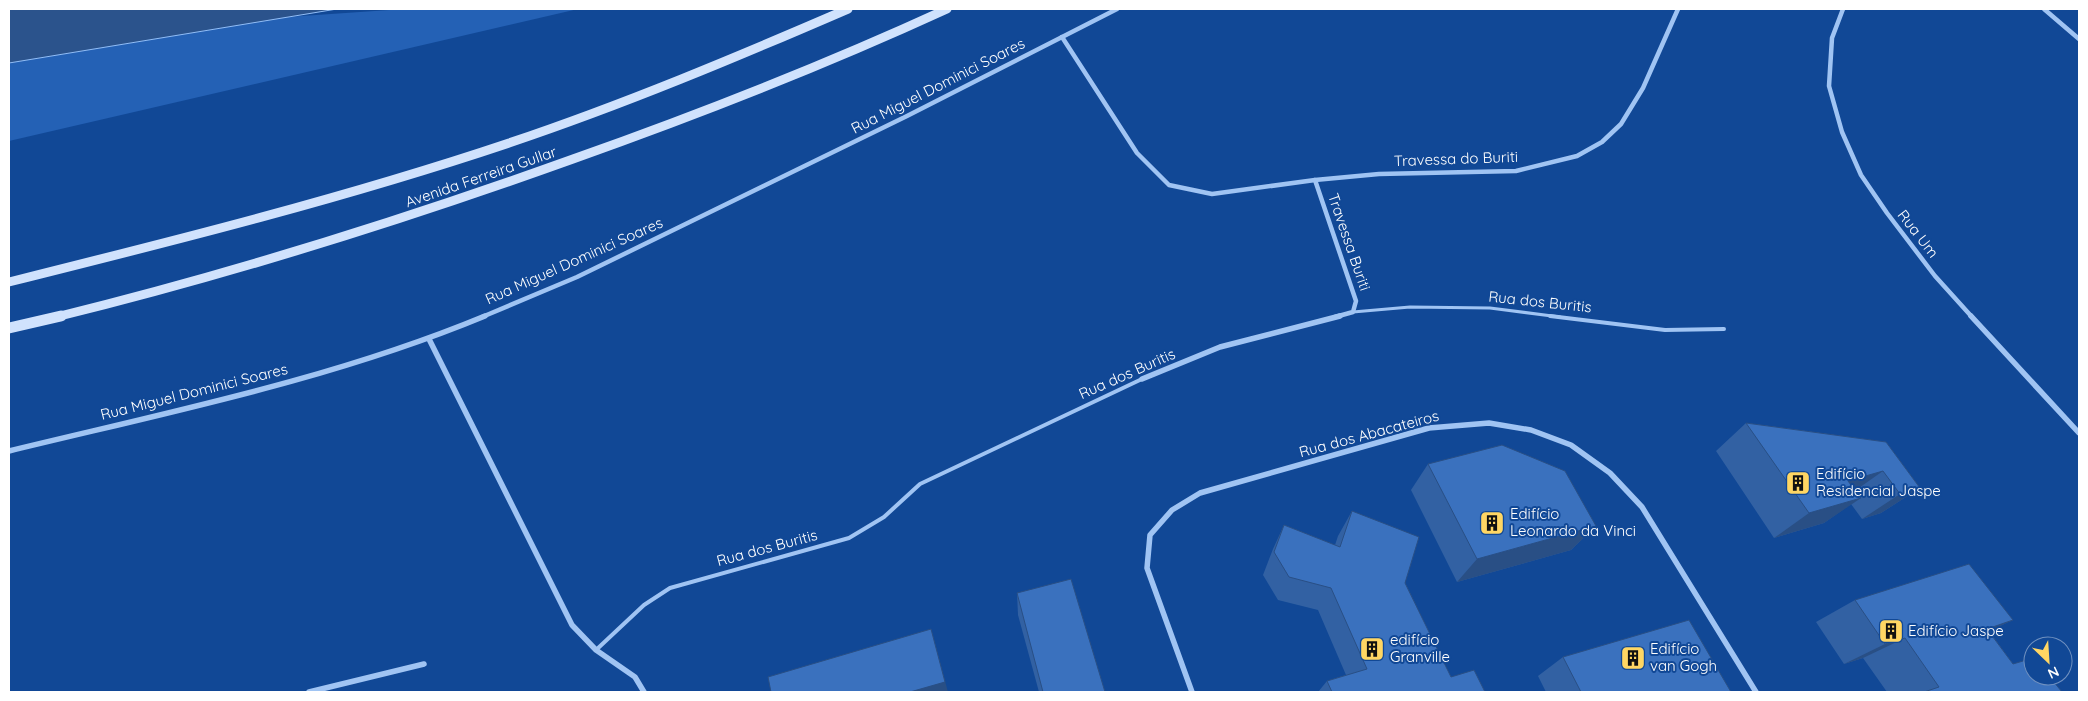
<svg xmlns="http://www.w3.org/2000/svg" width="2088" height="701" font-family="Quicksand,sans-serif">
<rect width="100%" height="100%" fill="#114896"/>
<path fill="#2461b5" d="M 404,9 L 578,9 L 9,141 L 9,63 L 287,17 Z"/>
<path fill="#2b538c" stroke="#92bef7" d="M 9,9 L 337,9 L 9,63 Z"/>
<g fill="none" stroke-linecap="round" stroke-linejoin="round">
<path stroke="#a0c4f3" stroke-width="3" d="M 1353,312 L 1410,307 L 1490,308 L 1560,317"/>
<g stroke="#a0c4f3" stroke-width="4">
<path d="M 1550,316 L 1665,330 L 1724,329"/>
<path d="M 596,650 L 644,605 L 670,588 L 849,538 L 884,517 L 920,484 L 1142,379"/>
</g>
<g stroke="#a0c4f3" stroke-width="4.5">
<path d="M 1843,9 L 1832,38 L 1829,86 L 1842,132 L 1861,175 L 1887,213 L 1935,276 L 1972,317"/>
<path d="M 2044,9 L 2079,39"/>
<path d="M 1062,37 L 1137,153 L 1169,185 L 1212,194 L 1315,180 L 1379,174 L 1516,171 L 1577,156 L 1602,142 L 1621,124 L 1643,88 L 1678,9"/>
<path d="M 1315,180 L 1356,301 L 1353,312 L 1335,317"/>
<path d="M 482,317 L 577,277 L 907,116 L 1117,9"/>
</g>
<g stroke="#a0c4f3" stroke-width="5.5">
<path d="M 1971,316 L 2079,433"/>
<path d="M 429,339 L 572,625 L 596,650 L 635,677 L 644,692"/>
<path d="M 1142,379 L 1220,347 L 1340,316"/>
<path d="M 9,451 C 169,412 333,379 485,316"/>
<path d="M 309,692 L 424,664"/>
<path d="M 1192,692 L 1147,568 L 1150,535 L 1172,510 L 1200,493 L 1429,428 L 1489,423 L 1531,430 L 1571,445 L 1610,473 L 1642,507 L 1756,692"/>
</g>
<g stroke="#d0e2fd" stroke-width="9">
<path d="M 9,282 C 177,240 345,198 509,143 C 625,104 737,57 848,9"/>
<path d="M 56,317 C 231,274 403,220 573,159 C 700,114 825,65 947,9"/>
</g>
<path stroke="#d0e2fd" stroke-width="11" d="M 9,328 L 61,316"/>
</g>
<g fill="#3261a3">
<path d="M 1746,423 L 1886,442 L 1920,488 L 1881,513 L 1862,519 L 1851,504 L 1824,523 L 1774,538 L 1716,451 Z"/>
<path d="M 1428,464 L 1596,526 L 1571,550 L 1457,582 L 1411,490 Z"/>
<path d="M 1352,511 L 1405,583 L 1451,677 L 1485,692 L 1318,692 L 1327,681 L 1346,675 L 1318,610 L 1278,600 L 1263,575 L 1273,549 L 1284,525 L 1335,545 L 1338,536 Z"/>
<path d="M 1017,593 L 1105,692 L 1039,692 L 1018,615 Z"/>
<path d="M 1855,600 L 2013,620 L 1989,631 L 2013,664 L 2062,692 L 1887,692 L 1863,658 L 1844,664 L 1816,622 Z"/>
<path d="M 1563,657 L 1731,692 L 1546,692 L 1538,676 Z"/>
</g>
<g fill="#294f85">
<path d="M 1883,471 L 1846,497 L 1848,481 Z"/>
<path d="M 1920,488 L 1881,513 L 1862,519 L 1900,494 Z"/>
<path d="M 1861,498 L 1824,523 L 1774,538 L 1809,513 Z"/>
<path d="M 1596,526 L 1571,550 L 1457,582 L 1477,559 Z"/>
<path d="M 2013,620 L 1967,641 L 1987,629 Z"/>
<path d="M 931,629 L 948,692 L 910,692 Z"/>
<path d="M 1905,638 L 1863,658 L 1844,664 L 1885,644 Z"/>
</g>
<g fill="#3a71be" stroke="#294f85">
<path d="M 1746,423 L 1886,442 L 1920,488 L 1900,494 L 1883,471 L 1848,481 L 1861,498 L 1809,513 Z"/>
<path d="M 1502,445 L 1565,471 L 1596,526 L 1477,559 L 1428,464 Z"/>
<path d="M 1352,511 L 1419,537 L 1405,583 L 1451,677 L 1474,670 L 1485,692 L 1332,692 L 1327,681 L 1367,669 L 1331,588 L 1289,577 L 1274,552 L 1284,525 L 1340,547 Z"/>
<path d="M 1969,564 L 2013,620 L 1987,629 L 2013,664 L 2033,658 L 2033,676 L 2049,676 L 2062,692 L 1924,692 L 1939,687 L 1905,638 L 1885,644 L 1855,600 Z"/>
<path d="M 1071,579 L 1105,692 L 1043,692 L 1017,593 Z"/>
<path d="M 1689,620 L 1731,692 L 1581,692 L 1563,657 Z"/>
<path d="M 931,629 L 945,682 L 910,692 L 771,692 L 768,677 Z"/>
</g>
<defs>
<symbol id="building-square" viewBox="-11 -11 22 22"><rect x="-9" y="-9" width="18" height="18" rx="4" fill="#ffd663" stroke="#114896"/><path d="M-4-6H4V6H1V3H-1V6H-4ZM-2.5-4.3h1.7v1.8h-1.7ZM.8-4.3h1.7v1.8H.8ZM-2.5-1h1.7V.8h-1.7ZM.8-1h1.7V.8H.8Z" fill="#111"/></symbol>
</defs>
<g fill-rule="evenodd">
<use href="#building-square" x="1784" y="469" width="28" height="28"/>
<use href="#building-square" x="1478" y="509" width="28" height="28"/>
<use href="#building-square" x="1877" y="617" width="28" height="28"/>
<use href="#building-square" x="1358" y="635" width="28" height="28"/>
<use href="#building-square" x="1619" y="644" width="28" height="28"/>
</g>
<g text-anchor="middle" stroke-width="4" stroke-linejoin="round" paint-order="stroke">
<g font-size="15" fill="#fff" stroke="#114896">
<text transform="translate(938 86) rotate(-27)" y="5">Rua Miguel Dominici Soares</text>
<text transform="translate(1456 159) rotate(-2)" y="5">Travessa do Buriti</text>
<text transform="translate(481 177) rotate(-19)" y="5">Avenida Ferreira Gullar</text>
<text transform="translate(1918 234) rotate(52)" y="5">Rua Um</text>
<text transform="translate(1349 242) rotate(71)" y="5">Travessa Buriti</text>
<text transform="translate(574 261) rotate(-24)" y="5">Rua Miguel Dominici Soares</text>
<text transform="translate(1540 302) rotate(6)" y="5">Rua dos Buritis</text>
<text transform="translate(1127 374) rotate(-24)" y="5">Rua dos Buritis</text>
<text transform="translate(194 392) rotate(-14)" y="5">Rua Miguel Dominici Soares</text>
<text transform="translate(1369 434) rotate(-15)" y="5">Rua dos Abacateiros</text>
<text transform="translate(767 548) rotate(-15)" y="5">Rua dos Buritis</text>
</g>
<g font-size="15" fill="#fff" stroke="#114896" text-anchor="start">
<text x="1816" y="479">Edifício<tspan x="1816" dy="17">Residencial Jaspe</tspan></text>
<text x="1510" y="519">Edifício<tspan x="1510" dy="17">Leonardo da Vinci</tspan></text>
<text x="1908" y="636">Edifício Jaspe</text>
<text x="1390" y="645">edifício<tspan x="1390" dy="17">Granville</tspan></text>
<text x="1650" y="654">Edifício<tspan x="1650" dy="17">van Gogh</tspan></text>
</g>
</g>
<rect width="2088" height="701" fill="none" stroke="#ffffff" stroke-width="20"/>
<g transform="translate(2048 661) rotate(155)"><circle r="24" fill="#114896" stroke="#7091c0"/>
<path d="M0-4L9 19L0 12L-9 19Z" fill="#ffd663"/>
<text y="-8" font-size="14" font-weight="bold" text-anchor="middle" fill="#ffffff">N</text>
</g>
</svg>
